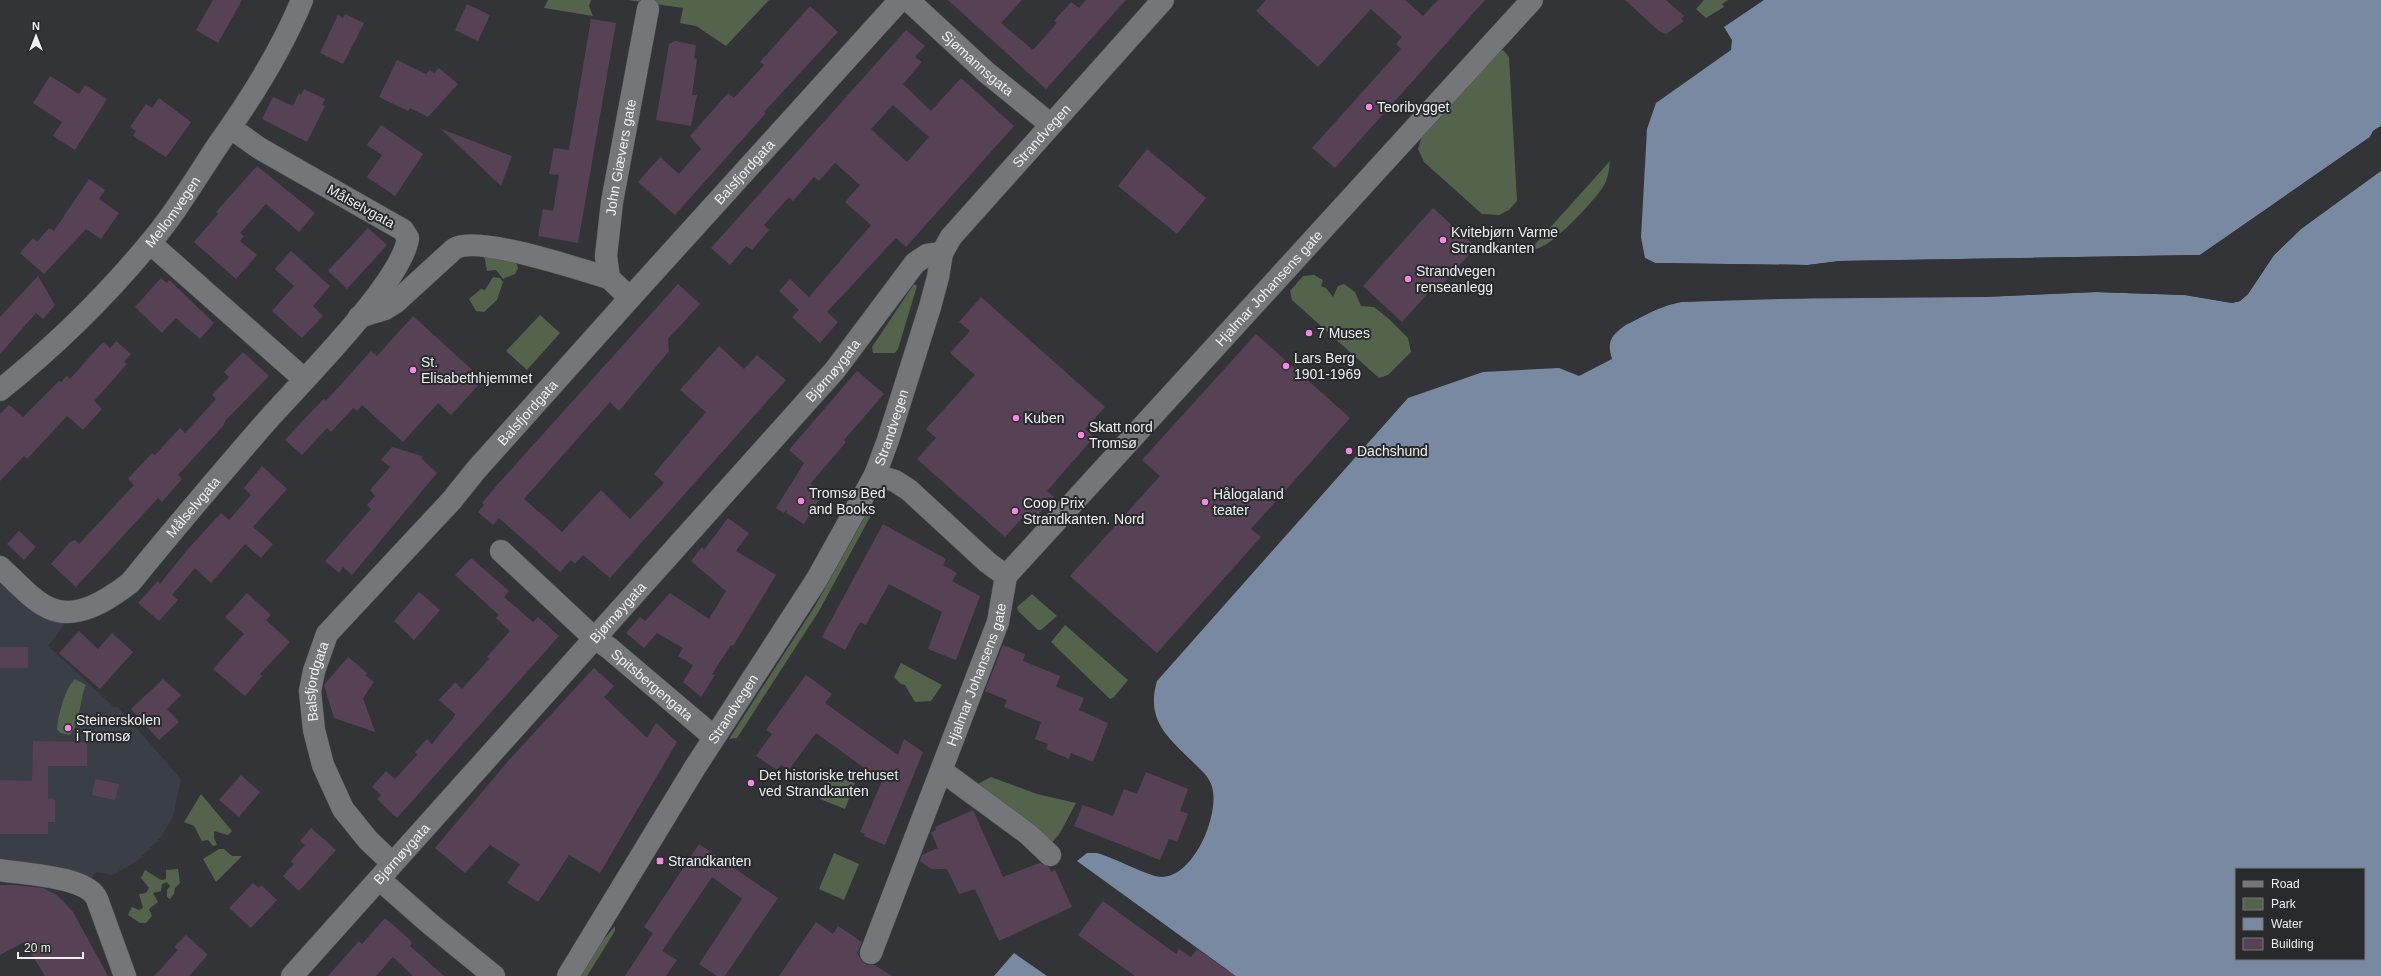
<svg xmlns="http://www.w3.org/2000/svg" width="2381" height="976" font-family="Helvetica,sans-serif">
<rect width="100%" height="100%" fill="#333437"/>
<path fill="#3a3e46" d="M 0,578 L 68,620 L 48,646 L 115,708 L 117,706 L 181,779 L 173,817 L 161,837 L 137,861 L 113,875 L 95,872 L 90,880 L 0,862 Z"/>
<g fill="#53634c">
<path d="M 548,0 L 591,0 L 589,6 L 593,16 L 544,8 Z"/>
<path d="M 628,0 L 769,0 L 726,46 L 696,26 L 680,23 L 683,8 Z"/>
<path d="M 1704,0 L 1728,0 L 1722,4 L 1724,7 L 1706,18 L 1696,9 Z"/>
<path d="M 1503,50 L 1509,57 L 1517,201 L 1509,210 L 1499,215 L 1482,214 L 1424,162 L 1418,149 L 1422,136 L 1499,51 Z"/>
<path d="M 1610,161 C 1609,170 1608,179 1603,187 C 1593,202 1548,252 1530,250 Z"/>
<path d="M 484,255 L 516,262 L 518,268 L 515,274 L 503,279 L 496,270 L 487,271 Z"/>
<path d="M 1314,275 L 1323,280 L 1321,286 L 1326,288 L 1333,297 L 1338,286 L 1344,284 L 1355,292 L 1361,306 L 1374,307 L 1389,319 L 1408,338 L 1411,352 L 1388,375 L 1379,378 L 1292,300 L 1290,291 L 1303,276 Z"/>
<path d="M 493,277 L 500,278 L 503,282 L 497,300 L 484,312 L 476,311 L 469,299 L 481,289 L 485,290 Z"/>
<path d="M 914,284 L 917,286 L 898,349 L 895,353 L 873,353 L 872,347 Z"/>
<path d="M 540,315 L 560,333 L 527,370 L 506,351 Z"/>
<path d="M 876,506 L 819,611 L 737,738 L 729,739 L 815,606 L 867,513 Z"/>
<path d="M 1032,594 L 1057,616 L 1041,630 L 1038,630 L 1018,611 L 1017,607 Z"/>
<path d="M 1065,625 L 1128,680 L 1114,697 L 1110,699 L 1051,642 Z"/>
<path d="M 901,663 L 942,685 L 931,701 L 915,702 L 905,685 L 901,684 L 894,677 Z"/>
<path d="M 75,679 L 86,685 C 79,701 81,722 70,735 L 60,733 L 57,729 C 58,715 65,688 75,679 Z"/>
<path d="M 831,774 L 855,783 L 845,809 L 820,799 Z"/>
<path d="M 991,777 L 1037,794 L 1076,803 L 1060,833 L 1051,844 L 974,786 Z"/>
<path d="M 201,794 L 232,831 L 228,835 L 214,831 L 214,838 L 217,845 L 213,846 L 208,840 L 202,841 L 194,826 L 184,822 Z"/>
<path d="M 219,849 L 224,849 L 232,856 L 242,856 L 216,882 L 203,859 Z"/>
<path d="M 834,853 L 859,864 L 844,900 L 819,889 Z"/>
<path d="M 178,869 L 180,883 L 175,888 L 174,894 L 170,899 L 167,897 L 167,890 L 170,886 L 167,882 L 162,884 L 161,891 L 153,893 L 158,902 L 149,909 L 152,916 L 146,923 L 140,923 L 128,915 L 132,907 L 139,910 L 143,908 L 139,894 L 146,893 L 149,888 L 141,878 L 145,870 L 161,880 L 166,879 L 166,870 Z"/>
<path d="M 615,926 L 615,931 L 587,976 L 581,976 L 600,944 Z"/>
</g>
<g fill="#7989a2" fill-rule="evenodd">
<path d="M 1764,0 L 2381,0 L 2381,126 L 2373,131 L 2370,137 L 2200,255 L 1840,261 L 1808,265 L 1655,263 L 1645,258 L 1641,237 L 1647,129 L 1656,103 L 1731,50 L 1732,40 L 1724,27 Z"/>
<path d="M 2381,171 L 2381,976 L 1225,976 L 1229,971 L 1077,861 L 1087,853 L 1097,853 C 1113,857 1149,877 1162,877 C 1195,877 1222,810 1211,784 C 1208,776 1202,771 1196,765 C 1170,739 1145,722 1157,681 L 1408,398 L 1483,372 L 1559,368 L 1579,376 L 1612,359 C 1610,352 1608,345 1612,338 C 1623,321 1662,306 1681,302 L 1882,296 L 1983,297 L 2096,292 L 2185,295 L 2232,303 L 2240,301 L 2248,294 L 2274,255 L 2301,229 ZM 2236,869 L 2364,869 L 2364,959 L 2236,959 Z"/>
<path d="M 1014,953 L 1047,976 L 994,976 Z"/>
</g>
<g fill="#333437">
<path d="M 2381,126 L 2371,139 L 2228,240 L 2200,257 L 1840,263 L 1808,267 L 1654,265 L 1645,260 L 1645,258 L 1655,263 L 1808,265 L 1840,261 L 2200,255 L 2370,137 L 2373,131 Z"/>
<path d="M 2381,169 L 2301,229 L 2274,255 L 2248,294 L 2240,301 L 2232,303 L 2185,295 L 2096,292 L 1983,297 L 1740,299 L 1681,302 L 1665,305 L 1628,324 L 1629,321 L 1664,304 L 1681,300 L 1740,297 L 1983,295 L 2096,290 L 2185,293 L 2232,301 L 2239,299 L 2247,293 L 2273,254 L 2300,228 Z"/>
</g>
<g fill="#574255" fill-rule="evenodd">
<path d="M 213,0 L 242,0 L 218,43 L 196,30 Z"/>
<path d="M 948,0 L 1022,0 L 1001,23 L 1033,50 L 1057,23 L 1054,21 L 1071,2 L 1079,8 L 1086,0 L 1126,0 L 1046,89 Z"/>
<path d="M 1266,0 L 1405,0 L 1423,16 L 1438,0 L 1485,0 L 1335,168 L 1312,148 L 1401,49 L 1396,44 L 1402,37 L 1371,9 L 1318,67 L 1256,11 Z"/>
<path d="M 1625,0 L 1666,0 L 1684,16 L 1681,19 L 1684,21 L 1666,34 L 1659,31 Z"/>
<path d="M 467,4 L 490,15 L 478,41 L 455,30 Z"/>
<path d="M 810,6 L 838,32 L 764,112 L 766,113 L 675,215 L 638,182 L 660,157 L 679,174 L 701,149 L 690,136 L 728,93 L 734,98 L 764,65 L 760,62 Z"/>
<path d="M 345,14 L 364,23 L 343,64 L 320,53 L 338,15 L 343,18 Z"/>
<path d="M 591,19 L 616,23 L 578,243 L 538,236 L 543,209 L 553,211 L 559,175 L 549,174 L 554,148 L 569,150 Z"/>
<path d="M 906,30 L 925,46 L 915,57 L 922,62 L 903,84 L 931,111 L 961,78 L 1014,126 L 906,247 L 896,238 L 827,312 L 838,322 L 820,343 L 792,317 L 799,310 L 779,291 L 790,279 L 809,297 L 871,225 L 845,202 L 860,185 L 835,163 L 819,181 L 814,177 L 793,201 L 789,197 L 764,225 L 769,230 L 752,250 L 746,246 L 730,265 L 711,248 ZM 893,105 L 929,137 L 907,162 L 871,129 Z"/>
<path d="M 675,41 L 696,45 L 694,58 L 697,59 L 692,95 L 697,95 L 691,126 L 656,120 L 669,44 Z"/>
<path d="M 397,60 L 426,74 L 430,70 L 434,73 L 439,68 L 458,84 L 428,117 L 410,108 L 408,111 L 379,97 Z"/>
<path d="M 50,76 L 79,94 L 85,85 L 107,99 L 75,150 L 53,136 L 62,122 L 33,103 Z"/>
<path d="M 304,89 L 325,99 L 322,105 L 325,106 L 307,142 L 262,119 L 273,97 L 293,106 L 299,93 L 301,95 Z"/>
<path d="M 159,98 L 191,122 L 166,157 L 133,136 L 136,131 L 130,127 L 146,104 L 152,108 Z"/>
<path d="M 381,125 L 423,154 L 395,196 L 367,177 L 382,155 L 367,145 Z"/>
<path d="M 441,129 L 512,156 L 501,186 Z"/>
<path d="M 1147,149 L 1206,198 L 1177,234 L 1118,186 Z"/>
<path d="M 257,166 L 315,213 L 299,232 L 266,204 L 240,233 L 244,236 L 240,241 L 257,255 L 236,279 L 194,242 L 218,214 L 216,212 Z"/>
<path d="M 89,179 L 105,190 L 99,199 L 119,213 L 101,239 L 86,229 L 44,274 L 20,253 L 33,238 L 37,242 L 49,228 L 54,231 Z"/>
<path d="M 1433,208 L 1476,247 L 1433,294 L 1430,291 L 1402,322 L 1363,286 Z"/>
<path d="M 368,228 L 387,245 L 347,289 L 328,271 Z"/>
<path d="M 291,251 L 330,286 L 313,306 L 323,316 L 302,338 L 272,311 L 294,286 L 275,269 Z"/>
<path d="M 38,276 L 55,305 L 43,319 L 36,313 L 0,354 L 0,317 Z"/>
<path d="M 161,278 L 167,283 L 169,280 L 214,323 L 200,339 L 176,318 L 162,333 L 135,307 Z"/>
<path d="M 678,284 L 700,304 L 668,339 L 669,351 L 619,411 L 610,402 L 524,499 L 562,532 L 601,490 L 630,519 L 664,483 L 654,474 L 706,412 L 680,390 L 719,346 L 744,369 L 757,355 L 786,380 L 610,578 L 583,555 L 575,564 L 571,560 L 560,572 L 499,518 L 493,525 L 478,512 L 484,505 L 482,503 L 498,484 Z"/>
<path d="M 981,297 L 1105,407 L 1085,429 L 1094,437 L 1047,491 L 1054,497 L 1031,522 L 1024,516 L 1005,537 L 917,459 L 936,438 L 926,429 L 975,375 L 950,353 L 970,331 L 959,322 Z"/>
<path d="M 413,316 L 483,380 L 451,415 L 438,403 L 403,442 L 362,405 L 357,411 L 353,408 L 331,432 L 327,428 L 302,455 L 285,440 L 310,413 L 324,399 L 326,401 L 371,351 L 377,356 Z"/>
<path d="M 1256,334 L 1350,418 L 1251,529 L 1261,537 L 1157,653 L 1070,576 L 1160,476 L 1142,460 Z"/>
<path d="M 116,341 L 131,354 L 124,361 L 127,364 L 94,401 L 102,409 L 83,430 L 67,416 L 27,459 L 24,456 L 0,481 L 0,414 L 9,405 L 23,417 L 59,381 L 61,382 L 67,376 L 70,379 L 103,342 L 110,348 Z"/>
<path d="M 243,352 L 269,376 L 226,420 L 223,426 L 178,475 L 182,479 L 162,502 L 158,498 L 76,587 L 51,564 L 70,542 L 75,540 L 79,544 L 134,485 L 128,479 L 152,453 L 155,455 L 180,428 L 185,433 L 216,399 L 212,395 L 229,377 L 224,372 Z"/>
<path d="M 857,371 L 884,394 L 844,440 L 846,442 L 810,484 L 824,492 L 804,524 L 786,513 L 787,509 L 784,513 L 776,508 L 804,463 L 789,450 Z"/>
<path d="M 392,447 L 422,456 L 422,459 L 437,473 L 352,575 L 343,567 L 339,573 L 325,561 L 371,509 L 367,505 L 375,496 L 370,490 L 390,467 L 381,460 Z"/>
<path d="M 262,466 L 287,489 L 253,527 L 273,544 L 261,558 L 245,544 L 211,583 L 195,568 L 172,595 L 178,600 L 159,621 L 138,603 L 158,581 L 160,584 L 187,550 L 221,513 L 229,520 L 251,495 L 244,488 Z"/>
<path d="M 728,518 L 749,533 L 736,551 L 776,575 L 733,646 L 731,645 L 712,674 L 715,675 L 701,697 L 683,682 L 693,665 L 678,656 L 683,648 L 657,633 L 644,648 L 626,633 L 640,617 L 645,621 L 670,593 L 709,619 L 726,591 L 691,561 L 702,547 L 704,550 Z"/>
<path d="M 883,524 L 946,559 L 943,565 L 957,573 L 952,581 L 980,596 L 956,660 L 928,649 L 942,612 L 889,584 L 866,625 L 860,622 L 845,650 L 822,637 Z"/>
<path d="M 19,531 L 36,547 L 24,560 L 7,544 Z"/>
<path d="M 471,558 L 509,591 L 504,597 L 533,622 L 538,617 L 559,636 L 397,818 L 377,799 L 381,795 L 372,787 L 386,771 L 395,779 L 417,755 L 415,752 L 427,739 L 432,744 L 454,717 L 455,714 L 439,700 L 455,682 L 462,689 L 489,659 L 487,657 L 510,631 L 496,618 L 499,615 L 455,575 Z"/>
<path d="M 419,592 L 440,610 L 414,640 L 394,621 Z"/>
<path d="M 247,593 L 271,615 L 266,620 L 290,642 L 260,674 L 262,676 L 245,696 L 213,669 L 244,634 L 225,617 Z"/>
<path d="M 79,631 L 98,649 L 112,633 L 133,652 L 100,689 L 59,653 Z"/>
<path d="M 1003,645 L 1025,654 L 1023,661 L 1060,676 L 1056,687 L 1084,698 L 1079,710 L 1108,723 L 1093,762 L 1071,753 L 1069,759 L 1046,749 L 1048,744 L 1035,739 L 1041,722 L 1004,707 L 1007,700 L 985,691 Z"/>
<rect x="0" y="647" width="28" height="21"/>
<path d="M 348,657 L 367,673 L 365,675 L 374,682 L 363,698 L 375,732 L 334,718 L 324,685 Z"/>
<path d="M 594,668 L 614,686 L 604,697 L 647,738 L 656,723 L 677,742 L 600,873 L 569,855 L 538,902 L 507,883 L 520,864 L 490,845 L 465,873 L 435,848 L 509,760 Z"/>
<path d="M 806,675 L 832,694 L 825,703 L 898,755 L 904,739 L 923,752 L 885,845 L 864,836 L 865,834 L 860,832 L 882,781 L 816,733 L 789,770 L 781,765 L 777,770 L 756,756 L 772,734 L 766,730 Z"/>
<path d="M 163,679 L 181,695 L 167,709 L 179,722 L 159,740 L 131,709 Z"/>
<path d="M 33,741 L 87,742 L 87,766 L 48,766 L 48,799 L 55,799 L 55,822 L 48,822 L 48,834 L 0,834 L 0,780 L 32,781 Z"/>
<path d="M 1146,772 L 1188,789 L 1180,811 L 1188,814 L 1177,842 L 1169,839 L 1160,860 L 1074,826 L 1083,805 L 1113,816 L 1124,789 L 1137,794 Z"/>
<path d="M 241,775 L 260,792 L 239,817 L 219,800 Z"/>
<path d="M 95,779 L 119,784 L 115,800 L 92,795 Z"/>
<path d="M 973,810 L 1003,877 L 1040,863 L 1049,867 L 1051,872 L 1055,870 L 1072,907 L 999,941 L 975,889 L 959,894 L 947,869 L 931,869 L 920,861 L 922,855 L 938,848 L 931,833 L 936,829 L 935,827 Z"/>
<path d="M 311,828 L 336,850 L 299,891 L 283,876 L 294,864 L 291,861 L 305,845 L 300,841 Z"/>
<path d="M 699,844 L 778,898 L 725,976 L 717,976 L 699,964 L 742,899 L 712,877 L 662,951 L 677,960 L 666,976 L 625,976 L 653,933 L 644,927 Z"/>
<path d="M 253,883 L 259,888 L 261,885 L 277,900 L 251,928 L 229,908 Z"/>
<path d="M 0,885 L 15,885 L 43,888 L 57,895 L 73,912 L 108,976 L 45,976 L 24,942 L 0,955 Z"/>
<path d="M 1103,901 L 1176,954 L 1179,949 L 1191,957 L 1197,949 L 1236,976 L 1135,976 L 1078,935 Z"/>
<path d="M 385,918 L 409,939 L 412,943 L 410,946 L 444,976 L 413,976 L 393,957 L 376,976 L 328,976 L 359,941 L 362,944 Z"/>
<path d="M 816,922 L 833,934 L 838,926 L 862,942 L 857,953 L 862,961 L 867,965 L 875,965 L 892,976 L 779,976 Z"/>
<path d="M 186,935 L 207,954 L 206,957 L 189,976 L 154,976 L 178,950 L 174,947 Z"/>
</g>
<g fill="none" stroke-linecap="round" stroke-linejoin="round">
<defs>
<g id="minor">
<path id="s1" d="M 908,0 L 986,72 L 1050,124"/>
<path d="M 150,243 L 304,379"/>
<path id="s2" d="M 630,298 L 609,278 L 606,256 L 612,202 L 648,9"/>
<path d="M 359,317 L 385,309 L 396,302 L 454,249 C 476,234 581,270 609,278"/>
<path id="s3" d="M 0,390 C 54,347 105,297 149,244 C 176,213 197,176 220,142 C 252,97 281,51 302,0"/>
<path d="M 875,475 L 895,481 L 909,490 L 987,562 L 1006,576"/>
<path id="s4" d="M 501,551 L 594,638 L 609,648 L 714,737"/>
<path id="s5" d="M 0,567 C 15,580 30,599 49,608 C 77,621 109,599 130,583 C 174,529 219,476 265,423 C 298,385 402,283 408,238 L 403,230 L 259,148 L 231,128"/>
<path d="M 942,771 L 1028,834 L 1050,855"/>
<path id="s6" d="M 392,863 L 368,840 L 343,809 L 323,765 L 314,730 L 310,691 L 314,671 L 327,634 L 452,500 L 476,470 L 630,298 L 900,0"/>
<path d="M 0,870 C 23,874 87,876 97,899 L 125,976"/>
<path d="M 379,879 L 429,923 L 494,976"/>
<path id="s7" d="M 871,953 L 998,622 L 1006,576 L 1532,0"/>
<path id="s8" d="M 292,976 L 835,370 L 915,263 L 927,255 L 942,253"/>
<path id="s9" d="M 568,976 L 694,769 L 817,579 L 875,475 L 888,440 L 930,307 L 938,277 L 942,253 L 951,237 L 1163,0"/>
</g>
</defs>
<use href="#minor" stroke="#525356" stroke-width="23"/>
<use href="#minor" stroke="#75767a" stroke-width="22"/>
</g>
<g fill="#fa87e7" stroke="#292a2d" stroke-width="1.5">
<circle cx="1369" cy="107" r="4"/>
<circle cx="1443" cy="240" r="4"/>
<circle cx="1408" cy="279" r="4"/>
<circle cx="1309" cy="333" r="4"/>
<circle cx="1286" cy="366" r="4"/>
<circle cx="413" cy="370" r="4"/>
<circle cx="1016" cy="418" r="4"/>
<circle cx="1081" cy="435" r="4"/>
<circle cx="1349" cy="451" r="4"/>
<circle cx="801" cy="501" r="4"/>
<circle cx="1205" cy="502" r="4"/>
<circle cx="1015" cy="511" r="4"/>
<circle cx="68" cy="728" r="4"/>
<circle cx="751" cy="783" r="4"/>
<rect x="656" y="857" width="8" height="8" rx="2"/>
</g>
<g text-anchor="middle" stroke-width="4" stroke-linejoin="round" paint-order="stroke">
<g font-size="14" fill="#eeeff1" stroke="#292a2d">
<text dy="5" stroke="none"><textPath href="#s1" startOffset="94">Sjømannsgata</textPath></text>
<text dy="5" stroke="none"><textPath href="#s9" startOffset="974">Strandvegen</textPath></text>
<text dy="5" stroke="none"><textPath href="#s2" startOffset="151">John Giævers gate</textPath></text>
<text dy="5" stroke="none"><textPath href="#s6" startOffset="879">Balsfjordgata</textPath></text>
<text transform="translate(361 206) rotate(29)" y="5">Målselvgata</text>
<text dy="5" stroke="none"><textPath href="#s3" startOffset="249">Mellomvegen</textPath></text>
<text dy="5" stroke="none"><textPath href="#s7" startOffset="791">Hjalmar Johansens gate</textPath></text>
<text dy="5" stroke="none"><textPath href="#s8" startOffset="812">Bjørnøygata</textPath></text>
<text dy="5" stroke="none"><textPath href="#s6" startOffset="555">Balsfjordgata</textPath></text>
<text dy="5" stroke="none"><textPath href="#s9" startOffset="638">Strandvegen</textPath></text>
<text dy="5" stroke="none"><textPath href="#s5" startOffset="252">Målselvgata</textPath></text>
<text dy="5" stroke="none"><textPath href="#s8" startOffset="488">Bjørnøygata</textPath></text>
<text dy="5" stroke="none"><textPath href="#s7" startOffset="298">Hjalmar Johansens gate</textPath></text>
<text dy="5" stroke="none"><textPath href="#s6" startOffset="207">Balsfjordgata</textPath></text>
<text dy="5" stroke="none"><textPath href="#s4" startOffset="202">Spitsbergengata</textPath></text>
<text dy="5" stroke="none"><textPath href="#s9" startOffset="314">Strandvegen</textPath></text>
<text dy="5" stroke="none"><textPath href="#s8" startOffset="164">Bjørnøygata</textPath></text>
</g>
<g font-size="14" fill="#eeeff1" stroke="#292a2d" text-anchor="start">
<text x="1377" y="112">Teoribygget</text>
<text x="1451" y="237">Kvitebjørn Varme<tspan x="1451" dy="16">Strandkanten</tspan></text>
<text x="1416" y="276">Strandvegen<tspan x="1416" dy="16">renseanlegg</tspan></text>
<text x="1317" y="338">7 Muses</text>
<text x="1294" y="363">Lars Berg<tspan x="1294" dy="16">1901-1969</tspan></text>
<text x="421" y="367">St.<tspan x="421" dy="16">Elisabethhjemmet</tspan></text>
<text x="1024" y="423">Kuben</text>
<text x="1089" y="432">Skatt nord<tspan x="1089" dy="16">Tromsø</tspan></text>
<text x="1357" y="456">Dachshund</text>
<text x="809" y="498">Tromsø Bed<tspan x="809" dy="16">and Books</tspan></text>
<text x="1213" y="499">Hålogaland<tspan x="1213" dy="16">teater</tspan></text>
<text x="1023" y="508">Coop Prix<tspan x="1023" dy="16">Strandkanten. Nord</tspan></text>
<text x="76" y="725">Steinerskolen<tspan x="76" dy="16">i Tromsø</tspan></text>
<text x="759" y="780">Det historiske trehuset<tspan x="759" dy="16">ved Strandkanten</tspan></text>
<text x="668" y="866">Strandkanten</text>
</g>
</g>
<rect x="2235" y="868" width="130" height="92" fill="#292a2d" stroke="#78797b"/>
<rect x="2243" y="881" width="20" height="6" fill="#75767a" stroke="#78797b"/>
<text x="2271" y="888" font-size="12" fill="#eeeff1">Road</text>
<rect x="2243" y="898" width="20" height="12" fill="#53634c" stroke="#78797b"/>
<text x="2271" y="908" font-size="12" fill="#eeeff1">Park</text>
<rect x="2243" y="918" width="20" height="12" fill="#7989a2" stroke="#78797b"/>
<text x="2271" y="928" font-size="12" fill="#eeeff1">Water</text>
<rect x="2243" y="938" width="20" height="12" fill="#574255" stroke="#78797b"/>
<text x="2271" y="948" font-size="12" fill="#eeeff1">Building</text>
<g transform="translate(36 36)" stroke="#292a2d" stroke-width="3" paint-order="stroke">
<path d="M0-3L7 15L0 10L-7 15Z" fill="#eeeff1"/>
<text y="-6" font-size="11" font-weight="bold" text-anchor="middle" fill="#eeeff1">N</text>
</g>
<path d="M18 952v6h65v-6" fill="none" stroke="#eeeff1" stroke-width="2"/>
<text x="24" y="952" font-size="12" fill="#eeeff1" stroke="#292a2d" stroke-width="3" paint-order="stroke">20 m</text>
</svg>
